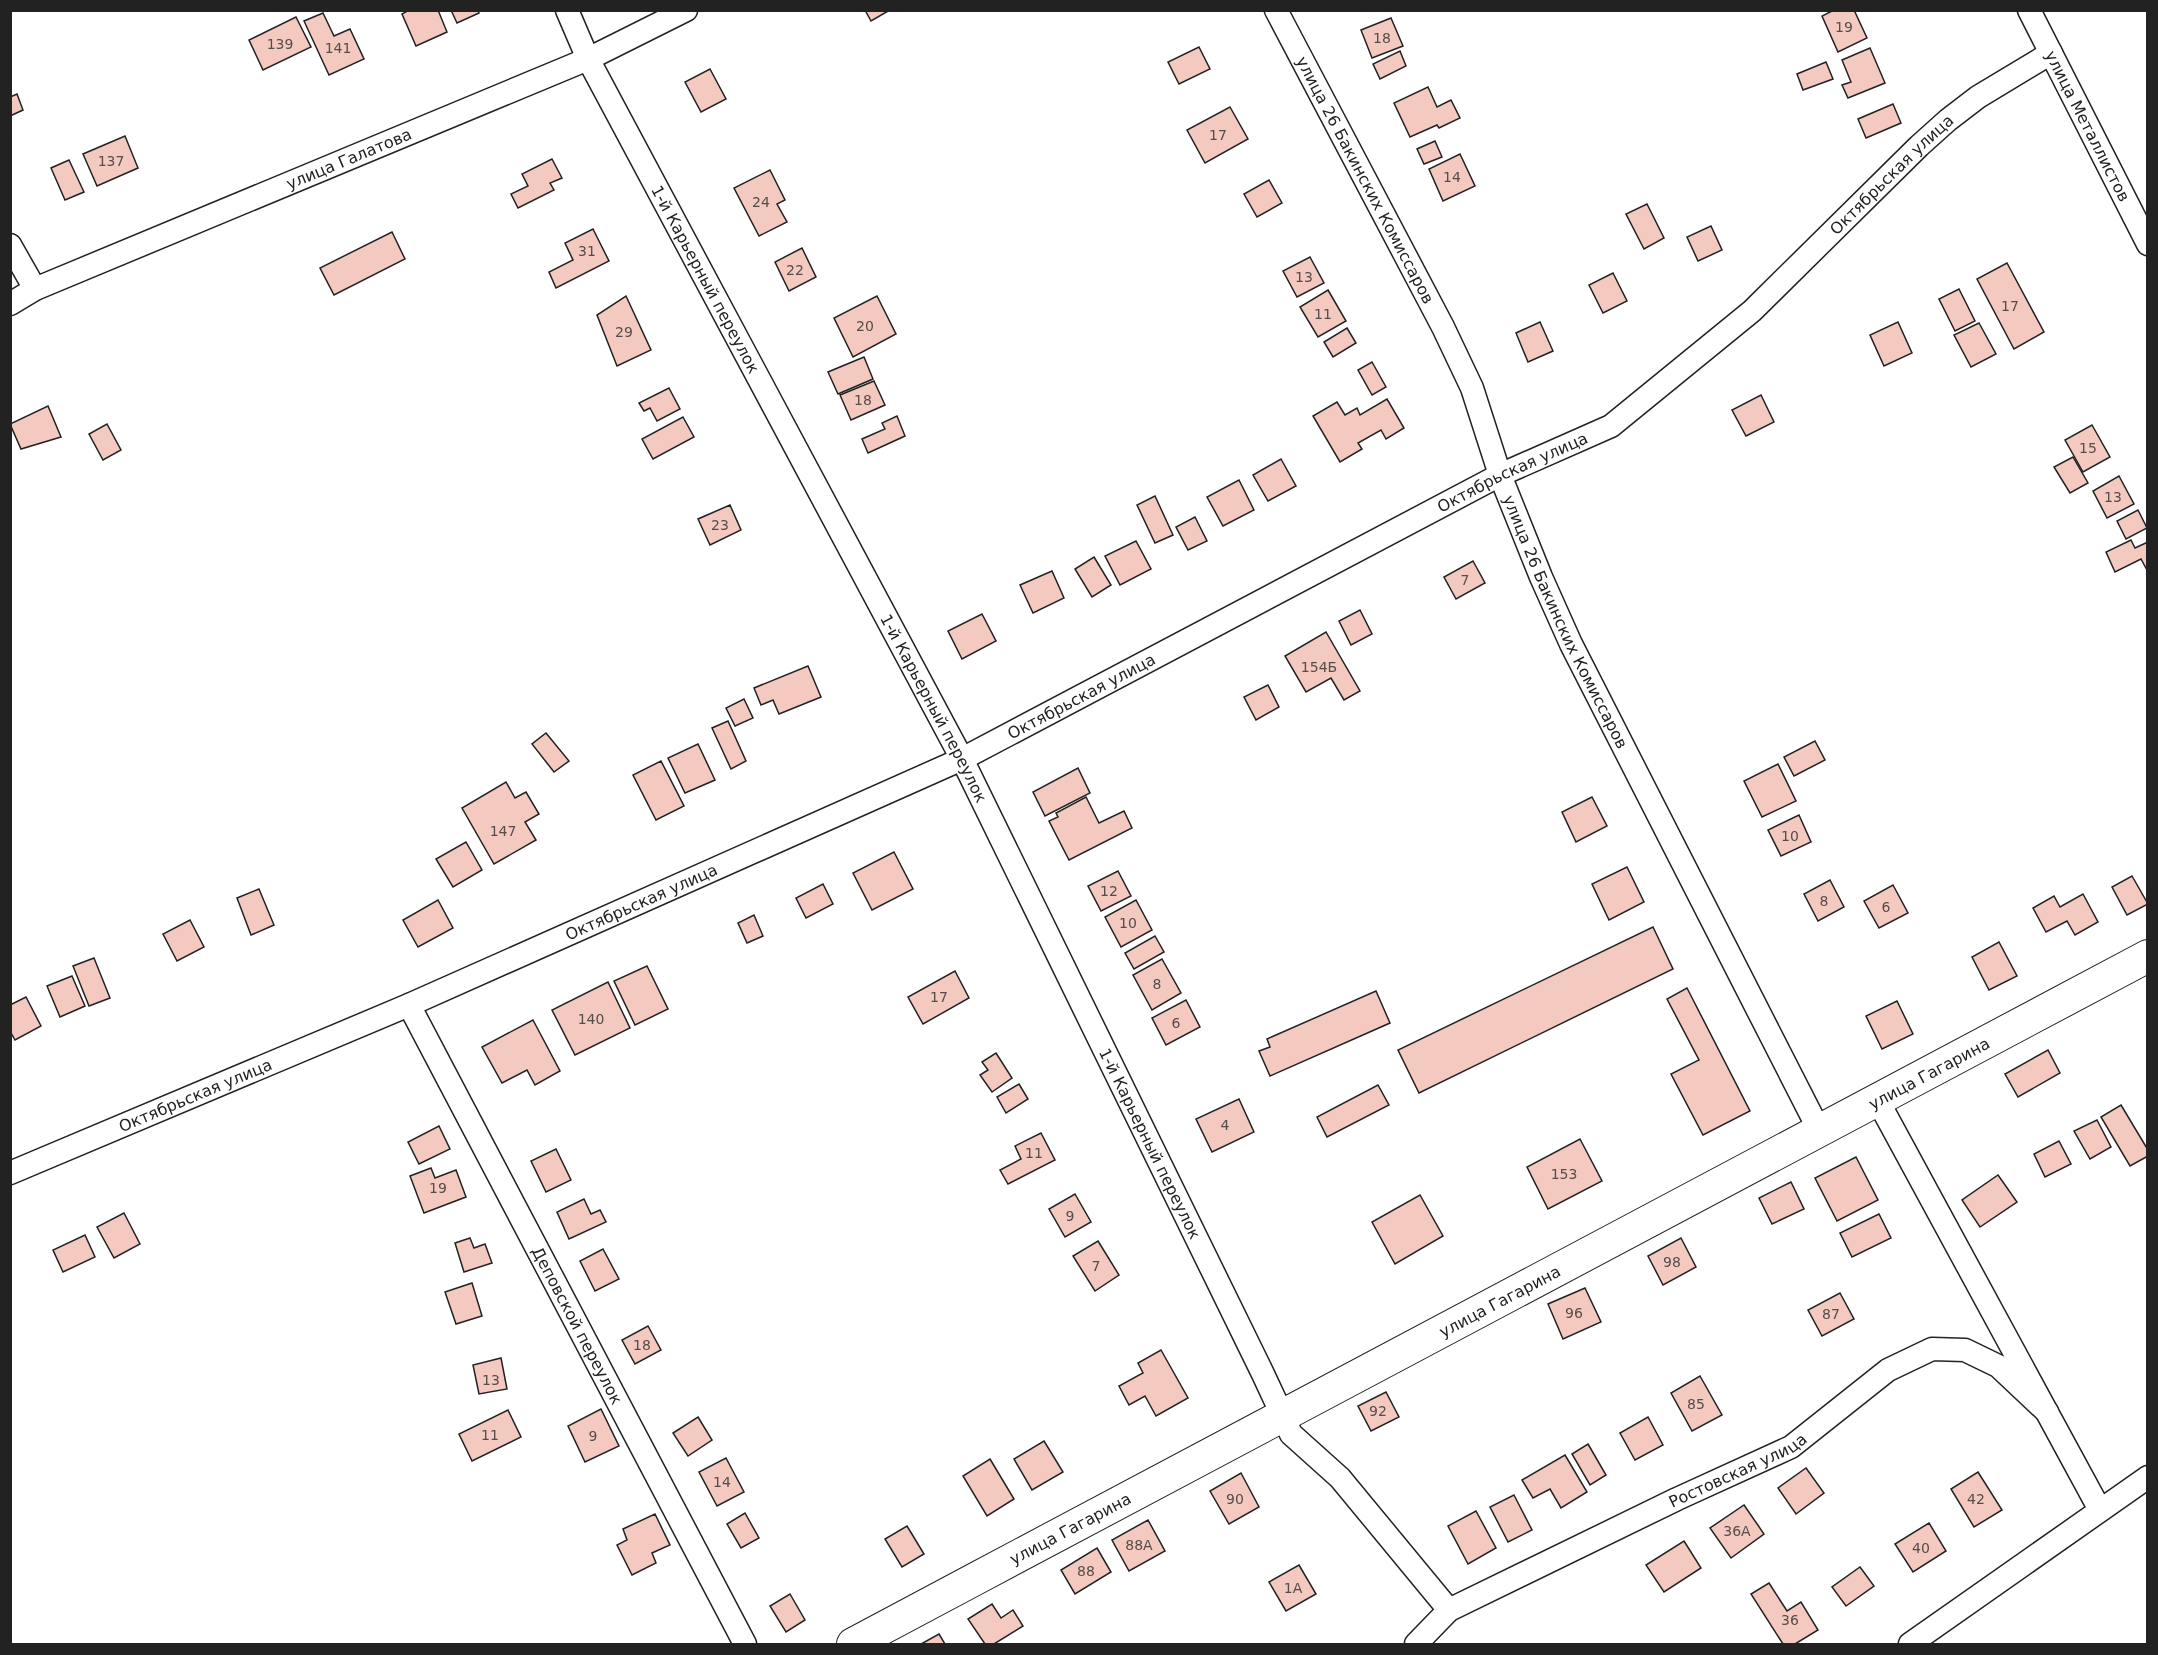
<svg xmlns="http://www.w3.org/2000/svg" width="2158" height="1655" font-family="'DejaVu Sans',sans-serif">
<rect width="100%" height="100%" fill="#fff"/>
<g fill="#f3c9c0" stroke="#222" stroke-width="1.5">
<path d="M 409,10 L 438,10 L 447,32 L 416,46 L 402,14 Z"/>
<path d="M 451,10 L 478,10 L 479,13 L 457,23 Z"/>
<path d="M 865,10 L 890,10 L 871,21 Z"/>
<path d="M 1834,10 L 1854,10 L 1867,38 L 1838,52 L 1822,16 Z"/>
<path d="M 323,13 L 334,36 L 350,29 L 364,59 L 329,75 L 304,21 Z"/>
<path d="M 296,17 L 311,47 L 263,70 L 249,40 Z"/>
<path d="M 1391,18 L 1403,46 L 1372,58 L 1361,30 Z"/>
<path d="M 1199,47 L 1210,69 L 1179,84 L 1168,62 Z"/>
<path d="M 1870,48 L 1885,83 L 1848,98 L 1842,85 L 1851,82 L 1842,60 Z"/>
<path d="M 1400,51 L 1406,66 L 1380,79 L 1373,64 Z"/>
<path d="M 1826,62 L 1833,79 L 1803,90 L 1797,74 Z"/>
<path d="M 710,69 L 726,99 L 701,112 L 685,82 Z"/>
<path d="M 1428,87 L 1437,107 L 1451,100 L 1460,118 L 1439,128 L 1437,125 L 1410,137 L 1394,103 Z"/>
<path d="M 17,94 L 23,110 L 10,116 L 10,97 Z"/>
<path d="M 1893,104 L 1901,123 L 1866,138 L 1858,119 Z"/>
<path d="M 1230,107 L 1248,139 L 1205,163 L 1187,130 Z"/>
<path d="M 125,136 L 138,168 L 97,186 L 83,154 Z"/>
<path d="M 1435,141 L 1442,157 L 1424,164 L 1417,149 Z"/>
<path d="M 1460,154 L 1475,186 L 1443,201 L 1429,169 Z"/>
<path d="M 552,159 L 562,178 L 550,183 L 554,190 L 518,208 L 511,194 L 528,186 L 522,174 Z"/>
<path d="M 69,160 L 84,192 L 65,200 L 51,168 Z"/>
<path d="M 770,170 L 785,200 L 777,204 L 787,222 L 759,236 L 734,188 Z"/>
<path d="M 1269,180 L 1282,203 L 1257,217 L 1244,194 Z"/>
<path d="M 1647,204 L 1664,238 L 1644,249 L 1626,214 Z"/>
<path d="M 1711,226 L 1722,250 L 1698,261 L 1687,237 Z"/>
<path d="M 593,229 L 609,261 L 556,288 L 549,272 L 573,260 L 565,243 Z"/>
<path d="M 392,232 L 405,259 L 334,295 L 320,268 Z"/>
<path d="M 802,248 L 816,277 L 789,291 L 775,262 Z"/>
<path d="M 1310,257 L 1324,283 L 1297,297 L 1283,271 Z"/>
<path d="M 2007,263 L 2044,332 L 2014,349 L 1977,279 Z"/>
<path d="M 1613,273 L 1627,301 L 1603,313 L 1589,285 Z"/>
<path d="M 1959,289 L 1975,321 L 1955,331 L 1939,299 Z"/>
<path d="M 1328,290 L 1346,321 L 1318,337 L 1300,307 Z"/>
<path d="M 626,296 L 651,350 L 617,366 L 597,315 Z"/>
<path d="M 877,296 L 896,334 L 853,357 L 834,318 Z"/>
<path d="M 1540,322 L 1553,351 L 1528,362 L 1516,333 Z"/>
<path d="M 1898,322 L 1912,353 L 1884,366 L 1870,335 Z"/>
<path d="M 1979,323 L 1996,354 L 1971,367 L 1954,335 Z"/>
<path d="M 1347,328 L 1356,343 L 1333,357 L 1324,342 Z"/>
<path d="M 864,357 L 873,379 L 838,394 L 828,372 Z"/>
<path d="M 1372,362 L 1386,387 L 1372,395 L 1358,370 Z"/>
<path d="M 874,381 L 885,405 L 851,420 L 840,395 Z"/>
<path d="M 669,388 L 680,409 L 657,421 L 650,408 L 644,411 L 639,403 Z"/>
<path d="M 1761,395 L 1774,422 L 1746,436 L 1732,410 Z"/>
<path d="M 1387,399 L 1404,428 L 1386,439 L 1381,430 L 1358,443 L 1362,449 L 1340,462 L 1313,416 L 1337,402 L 1345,415 L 1357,408 L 1360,415 Z"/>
<path d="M 48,406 L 61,437 L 21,449 L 10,424 Z"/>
<path d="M 897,416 L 905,436 L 868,453 L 862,439 L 885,429 L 882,423 Z"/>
<path d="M 683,417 L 694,437 L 653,459 L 642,439 Z"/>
<path d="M 107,424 L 121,450 L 103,460 L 89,434 Z"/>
<path d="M 2092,425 L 2110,457 L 2083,472 L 2065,440 Z"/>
<path d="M 2073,457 L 2088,483 L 2070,493 L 2054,467 Z"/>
<path d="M 1281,459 L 1296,486 L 1268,501 L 1253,475 Z"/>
<path d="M 2119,476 L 2134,504 L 2107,518 L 2093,491 Z"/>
<path d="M 1239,480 L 1254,510 L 1223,526 L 1207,497 Z"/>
<path d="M 1155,496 L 1173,535 L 1155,543 L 1137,505 Z"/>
<path d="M 730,505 L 741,530 L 710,545 L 698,519 Z"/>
<path d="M 2138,510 L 2147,528 L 2126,539 L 2117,521 Z"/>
<path d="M 1195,517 L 1207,541 L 1188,550 L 1176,527 Z"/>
<path d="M 2131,540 L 2135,548 L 2148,542 L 2148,572 L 2141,559 L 2115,572 L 2106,552 Z"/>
<path d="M 1136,541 L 1151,569 L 1120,585 L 1105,556 Z"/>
<path d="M 1094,557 L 1111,585 L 1092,597 L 1075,569 Z"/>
<path d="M 1473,561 L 1485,583 L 1456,599 L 1444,577 Z"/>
<path d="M 1052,571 L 1064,598 L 1033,613 L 1020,585 Z"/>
<path d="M 1360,610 L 1372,634 L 1351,645 L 1339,621 Z"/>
<path d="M 982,614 L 996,641 L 962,659 L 948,631 Z"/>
<path d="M 1326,632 L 1360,691 L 1344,700 L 1331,678 L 1306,692 L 1285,656 Z"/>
<path d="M 808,666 L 821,697 L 779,714 L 773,700 L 761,705 L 754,688 Z"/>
<path d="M 1268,685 L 1279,707 L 1256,720 L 1244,697 Z"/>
<path d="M 744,699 L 753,718 L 735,726 L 726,708 Z"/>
<path d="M 728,721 L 746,761 L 731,769 L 712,728 Z"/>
<path d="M 546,733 L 569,761 L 554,772 L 532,744 Z"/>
<path d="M 1815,741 L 1825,760 L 1794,776 L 1784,757 Z"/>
<path d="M 698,744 L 715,780 L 685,793 L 668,758 Z"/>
<path d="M 661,761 L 684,806 L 656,820 L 633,775 Z"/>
<path d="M 1778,764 L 1796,801 L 1762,817 L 1744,781 Z"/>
<path d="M 1078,768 L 1090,793 L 1045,816 L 1033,792 Z"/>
<path d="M 506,782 L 515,798 L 526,792 L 539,814 L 525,822 L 536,840 L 494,864 L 462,808 Z"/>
<path d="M 1086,797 L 1099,823 L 1124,811 L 1132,828 L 1069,860 L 1049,821 L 1058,817 L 1056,813 Z"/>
<path d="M 1592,797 L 1607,826 L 1576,842 L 1562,812 Z"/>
<path d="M 1799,815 L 1811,842 L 1781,856 L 1768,830 Z"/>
<path d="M 466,842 L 482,870 L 453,887 L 436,859 Z"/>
<path d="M 894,852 L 913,889 L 872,910 L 853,873 Z"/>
<path d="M 1627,867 L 1644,902 L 1609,920 L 1592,884 Z"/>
<path d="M 1118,871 L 1131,896 L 1101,911 L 1088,886 Z"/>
<path d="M 2132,876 L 2148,904 L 2127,915 L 2112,887 Z"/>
<path d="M 1830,880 L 1844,907 L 1818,921 L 1804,894 Z"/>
<path d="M 823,884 L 833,904 L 806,918 L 796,898 Z"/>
<path d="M 1893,885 L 1908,913 L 1879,928 L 1864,901 Z"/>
<path d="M 259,889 L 274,925 L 251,935 L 237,898 Z"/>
<path d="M 2083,894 L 2098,922 L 2075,935 L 2067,921 L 2046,932 L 2033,908 L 2054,896 L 2060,907 Z"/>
<path d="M 438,900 L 453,928 L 418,947 L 403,920 Z"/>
<path d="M 1136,900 L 1152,930 L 1121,947 L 1105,917 Z"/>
<path d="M 754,915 L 763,936 L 747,943 L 738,923 Z"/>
<path d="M 190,920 L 204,947 L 177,961 L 163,934 Z"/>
<path d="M 1653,927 L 1673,969 L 1419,1093 L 1398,1050 Z"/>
<path d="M 1155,936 L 1164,952 L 1134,969 L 1125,953 Z"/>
<path d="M 1999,942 L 2017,976 L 1989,990 L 1972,957 Z"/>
<path d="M 94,958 L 110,998 L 89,1006 L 73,966 Z"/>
<path d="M 1162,959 L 1181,993 L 1152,1010 L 1133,975 Z"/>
<path d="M 647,966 L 668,1009 L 635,1025 L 614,981 Z"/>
<path d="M 955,971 L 969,998 L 923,1024 L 908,997 Z"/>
<path d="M 72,976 L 85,1006 L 60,1017 L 47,986 Z"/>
<path d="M 608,982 L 630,1028 L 575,1055 L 552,1010 Z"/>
<path d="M 1687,988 L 1750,1111 L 1703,1135 L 1671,1074 L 1699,1060 L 1667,999 Z"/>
<path d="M 1376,991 L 1390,1023 L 1270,1076 L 1259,1051 L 1270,1047 L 1267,1039 Z"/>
<path d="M 26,997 L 41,1026 L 15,1040 L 10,1031 L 10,1005 Z"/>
<path d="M 1186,1000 L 1200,1027 L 1166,1045 L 1152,1018 Z"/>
<path d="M 1897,1001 L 1913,1034 L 1882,1049 L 1866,1016 Z"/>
<path d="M 533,1020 L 560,1071 L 535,1085 L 527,1070 L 502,1083 L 482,1047 Z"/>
<path d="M 2048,1050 L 2060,1073 L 2018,1097 L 2005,1074 Z"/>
<path d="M 996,1053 L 1012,1078 L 992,1092 L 980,1075 L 988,1070 L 982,1062 Z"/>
<path d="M 1019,1084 L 1028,1099 L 1006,1113 L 997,1097 Z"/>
<path d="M 1378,1085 L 1389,1105 L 1327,1137 L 1317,1117 Z"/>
<path d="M 1239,1099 L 1254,1132 L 1212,1152 L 1196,1119 Z"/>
<path d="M 2121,1105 L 2148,1150 L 2148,1156 L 2130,1166 L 2101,1117 Z"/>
<path d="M 2097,1120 L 2111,1147 L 2090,1159 L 2074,1131 Z"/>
<path d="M 439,1126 L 450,1149 L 419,1164 L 408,1142 Z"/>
<path d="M 1041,1133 L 1055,1160 L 1008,1184 L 1000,1170 L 1021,1159 L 1015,1146 Z"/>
<path d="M 1580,1139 L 1602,1181 L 1548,1209 L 1527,1167 Z"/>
<path d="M 2059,1141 L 2071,1164 L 2045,1177 L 2034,1154 Z"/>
<path d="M 556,1149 L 571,1180 L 546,1192 L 531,1161 Z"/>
<path d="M 1856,1157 L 1878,1200 L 1837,1221 L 1815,1178 Z"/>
<path d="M 431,1168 L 435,1178 L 456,1170 L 466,1197 L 424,1213 L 410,1176 Z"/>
<path d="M 1998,1175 L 2017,1202 L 1980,1227 L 1962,1200 Z"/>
<path d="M 1791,1182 L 1804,1209 L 1772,1224 L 1759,1198 Z"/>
<path d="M 1075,1194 L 1091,1222 L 1065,1237 L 1049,1209 Z"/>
<path d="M 1420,1195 L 1443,1236 L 1395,1264 L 1372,1222 Z"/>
<path d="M 584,1199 L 591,1214 L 600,1210 L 606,1222 L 569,1239 L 557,1212 Z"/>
<path d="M 124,1213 L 140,1244 L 114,1258 L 97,1227 Z"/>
<path d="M 1879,1214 L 1891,1238 L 1852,1257 L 1840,1233 Z"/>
<path d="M 85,1235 L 95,1257 L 63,1272 L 53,1250 Z"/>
<path d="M 470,1238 L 474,1248 L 485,1244 L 492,1263 L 464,1272 L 455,1243 Z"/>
<path d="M 1681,1238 L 1696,1267 L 1663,1285 L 1648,1256 Z"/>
<path d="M 1098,1241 L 1119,1275 L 1095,1291 L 1073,1256 Z"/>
<path d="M 603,1249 L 619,1279 L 595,1291 L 580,1261 Z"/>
<path d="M 472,1283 L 482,1316 L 456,1324 L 445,1292 Z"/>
<path d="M 1585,1288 L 1601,1322 L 1563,1339 L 1548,1304 Z"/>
<path d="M 1840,1293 L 1854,1319 L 1822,1336 L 1808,1310 Z"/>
<path d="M 648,1326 L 661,1350 L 635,1364 L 622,1340 Z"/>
<path d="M 1161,1350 L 1188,1398 L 1156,1416 L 1145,1396 L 1129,1405 L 1119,1386 L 1143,1373 L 1138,1363 Z"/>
<path d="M 501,1358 L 507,1389 L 479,1394 L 473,1365 Z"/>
<path d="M 1700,1376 L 1722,1415 L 1692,1431 L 1671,1393 Z"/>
<path d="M 1386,1392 L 1399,1417 L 1371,1431 L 1358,1406 Z"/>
<path d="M 601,1409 L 619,1446 L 585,1462 L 568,1426 Z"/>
<path d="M 508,1410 L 521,1437 L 472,1461 L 459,1434 Z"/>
<path d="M 698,1417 L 712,1440 L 688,1456 L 673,1433 Z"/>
<path d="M 1648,1417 L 1663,1445 L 1635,1460 L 1620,1433 Z"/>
<path d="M 1044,1441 L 1063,1472 L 1032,1490 L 1014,1459 Z"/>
<path d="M 1588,1444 L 1606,1475 L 1590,1485 L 1572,1454 Z"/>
<path d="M 1565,1455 L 1587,1492 L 1561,1508 L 1550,1489 L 1533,1498 L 1522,1480 Z"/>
<path d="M 726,1458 L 744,1492 L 717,1506 L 699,1472 Z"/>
<path d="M 990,1459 L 1014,1499 L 987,1516 L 963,1476 Z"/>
<path d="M 1806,1468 L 1824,1493 L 1796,1514 L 1778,1488 Z"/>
<path d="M 1978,1472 L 2002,1510 L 1974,1527 L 1951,1489 Z"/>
<path d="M 1241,1473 L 1259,1507 L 1229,1524 L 1210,1491 Z"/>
<path d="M 1514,1495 L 1532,1530 L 1508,1542 L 1490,1507 Z"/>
<path d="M 1744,1505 L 1764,1534 L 1731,1558 L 1710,1528 Z"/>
<path d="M 1476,1511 L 1496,1548 L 1468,1564 L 1448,1526 Z"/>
<path d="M 745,1513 L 759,1538 L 741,1548 L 727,1524 Z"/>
<path d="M 655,1514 L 670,1545 L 652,1553 L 656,1563 L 632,1575 L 617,1545 L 627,1540 L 623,1529 Z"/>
<path d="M 1148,1520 L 1165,1551 L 1129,1571 L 1112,1540 Z"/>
<path d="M 1929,1523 L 1946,1551 L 1913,1572 L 1895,1544 Z"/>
<path d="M 907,1526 L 924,1554 L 902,1567 L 885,1539 Z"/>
<path d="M 1684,1541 L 1701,1568 L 1664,1592 L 1646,1565 Z"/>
<path d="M 1097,1548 L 1111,1572 L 1075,1594 L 1061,1570 Z"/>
<path d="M 1299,1565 L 1316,1594 L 1286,1611 L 1269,1582 Z"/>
<path d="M 1860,1567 L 1874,1586 L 1846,1606 L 1832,1587 Z"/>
<path d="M 1769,1583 L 1787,1611 L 1801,1602 L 1818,1630 L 1795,1644 L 1783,1644 L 1751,1594 Z"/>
<path d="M 790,1594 L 805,1620 L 786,1632 L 770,1606 Z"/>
<path d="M 992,1604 L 1001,1618 L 1013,1610 L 1023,1626 L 994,1644 L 985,1644 L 968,1619 Z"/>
<path d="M 939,1634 L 945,1644 L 921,1644 Z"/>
</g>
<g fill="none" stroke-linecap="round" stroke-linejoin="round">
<defs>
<g id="street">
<path id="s1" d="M 567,10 L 588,59 L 962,759 L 1263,1374 L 1291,1434 L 1340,1478 L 1449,1610"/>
<path id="s2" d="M 1276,10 L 1443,327 L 1472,388 L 1500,475 L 1541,577 L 1571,644 L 1820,1132"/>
<path id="s3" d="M 2029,10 L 2148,244"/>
<path d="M 10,245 L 35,289"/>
<path id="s4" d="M 10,304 L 35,289 L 588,59 L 686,10"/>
<path id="s5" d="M 409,1005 L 745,1644"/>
<path d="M 1878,1101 L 2100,1510"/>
<path id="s6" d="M 10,1173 L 409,1005 L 962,759 L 1500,475 L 1611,426 L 1752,311 L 1919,146 L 1948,120 L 1978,97 L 2051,53"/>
<path id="s7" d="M 1416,1644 L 1449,1610 L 1677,1499 L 1791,1447 L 1888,1370 L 1932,1349 L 1965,1350 L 1998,1366 L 2047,1412"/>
<path d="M 1910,1644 L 2148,1477"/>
</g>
<g id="secondary">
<path id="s8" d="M 853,1644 C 1284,1414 1717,1188 2148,956"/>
</g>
</defs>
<use href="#street" stroke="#222" stroke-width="25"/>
<use href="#secondary" stroke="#222" stroke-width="34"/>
<use href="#street" stroke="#fff" stroke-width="22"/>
<use href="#secondary" stroke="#fff" stroke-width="32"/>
</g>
<g text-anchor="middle" stroke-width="4.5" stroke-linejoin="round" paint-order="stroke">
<g font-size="14" fill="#564c4a">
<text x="1844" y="32">19</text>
<text x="1382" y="43">18</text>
<text x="280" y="49">139</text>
<text x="338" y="53">141</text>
<text x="1218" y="140">17</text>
<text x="111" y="166">137</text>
<text x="1452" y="182">14</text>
<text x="761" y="207">24</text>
<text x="587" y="256">31</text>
<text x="795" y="275">22</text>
<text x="1304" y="282">13</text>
<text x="2010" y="311">17</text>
<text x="1323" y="319">11</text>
<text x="865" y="331">20</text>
<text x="624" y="337">29</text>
<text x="863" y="405">18</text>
<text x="2088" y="453">15</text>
<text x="2113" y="502">13</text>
<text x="720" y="530">23</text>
<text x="1465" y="585">7</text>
<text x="1319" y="672">154Б</text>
<text x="503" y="836">147</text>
<text x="1790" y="841">10</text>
<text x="1109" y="896">12</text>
<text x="1824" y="906">8</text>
<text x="1886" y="912">6</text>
<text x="1128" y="928">10</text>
<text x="1157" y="989">8</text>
<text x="939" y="1002">17</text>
<text x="591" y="1024">140</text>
<text x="1176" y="1028">6</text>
<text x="1225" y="1130">4</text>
<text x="1034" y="1158">11</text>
<text x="1564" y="1179">153</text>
<text x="438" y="1193">19</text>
<text x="1070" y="1221">9</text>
<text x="1672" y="1267">98</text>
<text x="1096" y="1271">7</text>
<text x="1574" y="1318">96</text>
<text x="1831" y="1319">87</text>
<text x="642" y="1350">18</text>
<text x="491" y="1385">13</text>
<text x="1696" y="1409">85</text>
<text x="1378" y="1416">92</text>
<text x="490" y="1440">11</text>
<text x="593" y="1441">9</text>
<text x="722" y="1487">14</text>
<text x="1235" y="1504">90</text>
<text x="1976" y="1504">42</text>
<text x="1737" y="1536">36А</text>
<text x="1139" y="1550">88А</text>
<text x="1921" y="1553">40</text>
<text x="1086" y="1576">88</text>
<text x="1293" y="1593">1А</text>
<text x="1790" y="1625">36</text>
</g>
<g font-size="16" fill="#222" stroke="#fff">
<text dy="6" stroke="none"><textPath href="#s3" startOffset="130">улица Металлистов</textPath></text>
<text dy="6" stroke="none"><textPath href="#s4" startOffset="369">улица Галатова</textPath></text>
<text dy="6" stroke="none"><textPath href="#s6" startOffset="2145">Октябрьская улица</textPath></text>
<text dy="6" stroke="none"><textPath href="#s2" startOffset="192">улица 26 Бакинских Комиссаров</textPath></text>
<text dy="6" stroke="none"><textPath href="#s1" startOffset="303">1-й Карьерный переулок</textPath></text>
<text dy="6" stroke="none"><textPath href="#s6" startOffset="1659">Октябрьская улица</textPath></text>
<text dy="6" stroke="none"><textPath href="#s2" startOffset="678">улица 26 Бакинских Комиссаров</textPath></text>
<text dy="6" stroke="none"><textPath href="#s6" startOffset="1173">Октябрьская улица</textPath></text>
<text dy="6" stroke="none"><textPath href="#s1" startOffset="789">1-й Карьерный переулок</textPath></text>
<text dy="6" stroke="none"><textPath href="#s6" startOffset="687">Октябрьская улица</textPath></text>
<text dy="6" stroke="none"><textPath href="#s8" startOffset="1218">улица Гагарина</textPath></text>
<text dy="6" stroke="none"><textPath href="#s6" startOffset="201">Октябрьская улица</textPath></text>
<text dy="6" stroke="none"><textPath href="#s1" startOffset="1275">1-й Карьерный переулок</textPath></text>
<text dy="6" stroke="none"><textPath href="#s8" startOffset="732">улица Гагарина</textPath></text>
<text dy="6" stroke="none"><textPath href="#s5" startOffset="362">Деповской переулок</textPath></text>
<text dy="6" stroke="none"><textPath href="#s7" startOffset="368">Ростовская улица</textPath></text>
<text dy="6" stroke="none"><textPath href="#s8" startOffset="246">улица Гагарина</textPath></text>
</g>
</g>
<rect width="2158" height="1655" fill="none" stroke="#222222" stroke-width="24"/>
</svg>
